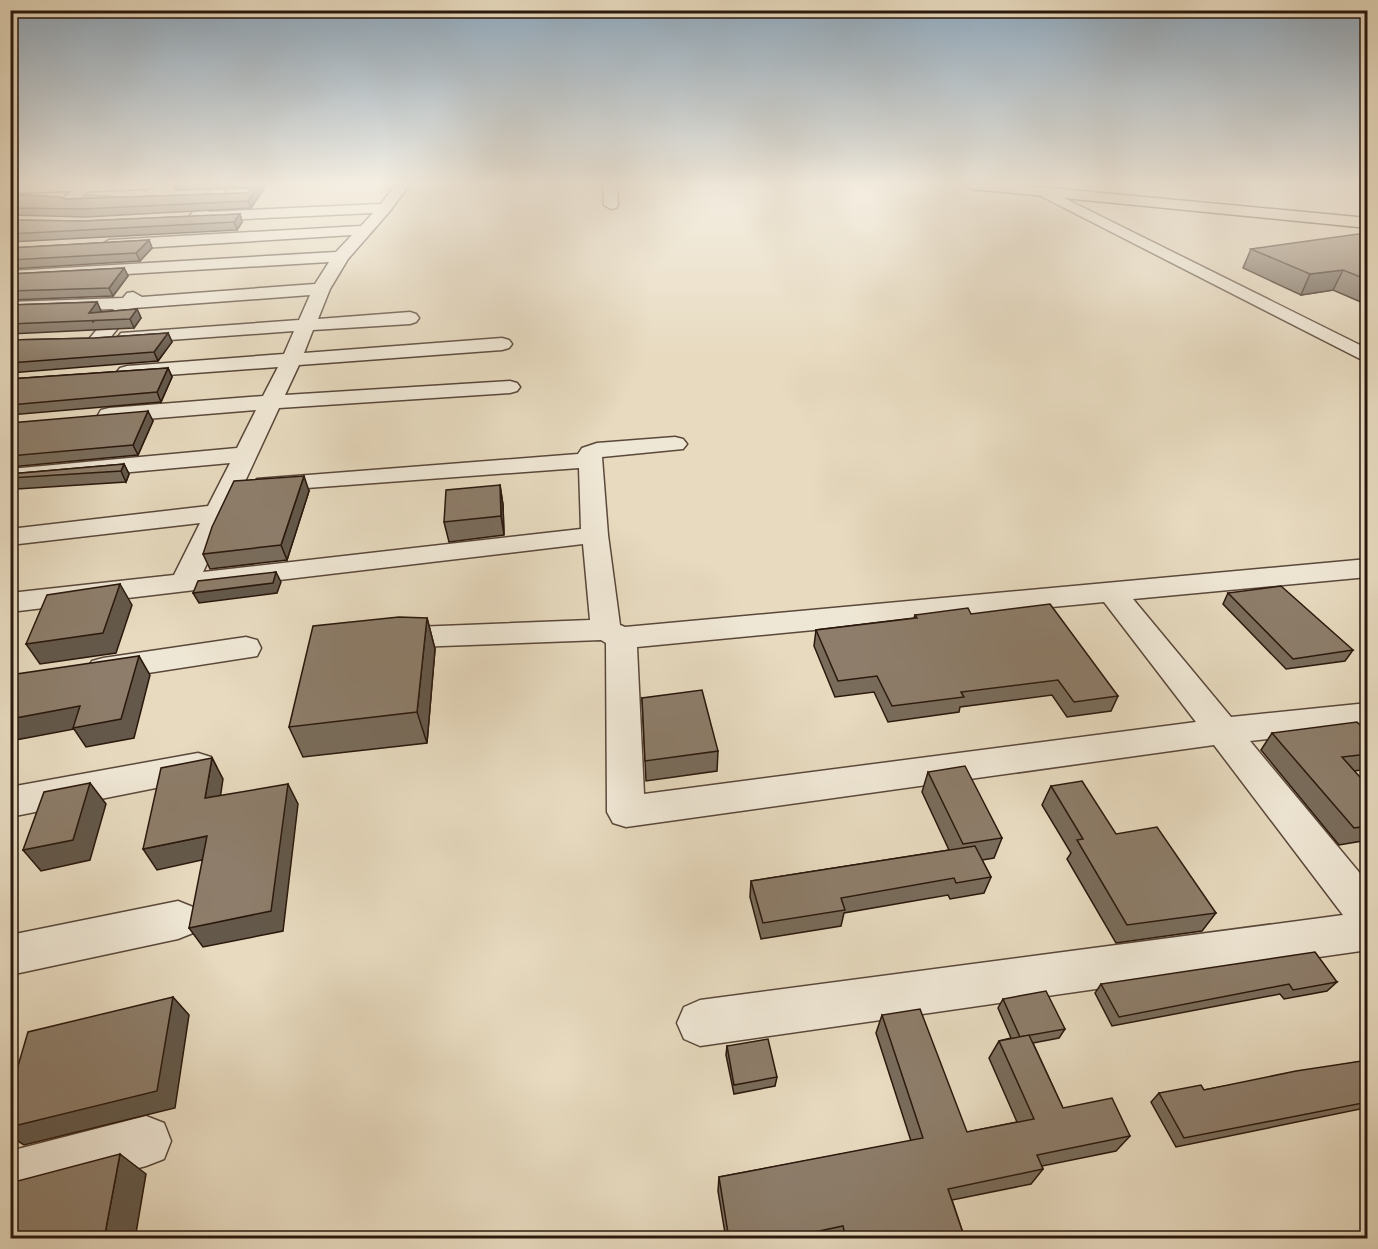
<svg xmlns="http://www.w3.org/2000/svg" width="1378" height="1249" font-family="'Gentium Book Plus',serif">
<rect width="100%" height="100%" fill="#e7dabf"/>
<filter id="stains"><feTurbulence type="fractalNoise" baseFrequency=".00333" numOctaves="4"/><feColorMatrix values="0 0 0 0 .2 0 0 0 0 .09 0 0 0 0 .02 0 0 0 .5 -.17"/></filter>
<radialGradient id="worn" r=".72"><stop offset=".6" stop-color="#630" stop-opacity="0"/><stop offset="1" stop-color="#630" stop-opacity=".3"/></radialGradient>
<g fill="none" stroke-linecap="round" stroke-linejoin="round">
<defs>
<g id="minor">
<path d="M 10,185 L 154,185 L 147,189 L 89,191 L 82,196 L 113,197 L 115,200 C 108,207 68,207 61,200 L 71,191 L 10,193 Z"/>
<path d="M 215,185 L 229,185 L 208,212 L 381,204 L 395,185 L 409,185 L 390,211 L 348,259 L 330,289 L 318,319 L 410,312 L 416,314 L 419,318 L 416,322 L 410,324 L 313,330 L 304,353 L 502,338 L 509,340 L 512,344 L 509,348 L 502,350 L 299,365 L 285,395 L 510,381 L 517,383 L 520,387 L 517,391 L 510,393 L 279,408 L 203,572 L 581,529 L 579,468 L 266,491 L 257,489 L 254,484 L 257,479 L 578,454 L 582,448 L 597,443 L 675,437 L 683,439 L 687,444 L 683,449 L 602,457 L 608,535 L 620,625 L 625,627 L 1368,559 L 1368,577 L 1133,599 L 1231,717 L 1368,703 L 1368,728 L 1250,741 L 1368,883 L 1368,950 L 700,1046 L 684,1039 L 677,1023 L 684,1007 L 700,1000 L 1343,915 L 1214,745 L 626,827 L 613,823 L 607,812 L 606,643 L 601,640 L 415,647 L 404,644 L 400,637 L 404,630 L 415,627 L 590,620 L 583,544 L 10,612 L 10,593 L 174,575 L 200,523 L 10,545 L 10,529 L 208,506 L 230,463 L 10,483 L 10,469 L 237,448 L 256,410 L 109,422 L 101,420 L 98,415 L 101,410 L 109,408 L 263,396 L 278,367 L 127,378 L 120,376 L 117,372 L 120,368 L 127,366 L 284,354 L 294,331 L 128,343 L 121,341 L 118,337 L 121,333 L 299,320 L 310,295 L 134,308 L 106,343 L 92,343 L 89,339 L 114,309 L 10,312 L 10,302 L 123,298 L 127,293 L 133,292 L 142,297 L 315,284 L 329,262 L 10,281 L 10,271 L 336,252 L 352,235 L 109,250 L 101,245 L 109,240 L 361,226 L 373,213 L 200,221 L 194,229 L 184,229 L 182,226 L 184,223 ZM 1104,602 L 1196,722 L 644,794 L 637,647 Z"/>
<path d="M 603,185 L 617,185 L 618,205 L 616,208 L 611,209 L 604,205 Z"/>
<path d="M 1357,185 L 1368,185 L 1368,190 L 1359,188 Z"/>
<path d="M 1044,188 L 1368,349 L 1368,363 L 1039,195 L 1037,192 Z"/>
<path d="M 246,637 L 257,640 L 261,648 L 257,656 L 103,680 L 92,677 L 87,669 L 92,661 L 103,658 Z"/>
<path d="M 198,753 L 211,757 L 216,767 L 211,777 L 10,817 L 10,787 Z"/>
<path d="M 178,901 L 193,907 L 199,920 L 193,933 L 178,939 L 10,975 L 10,935 Z"/>
<path d="M 146,1116 L 164,1123 L 171,1141 L 164,1159 L 146,1166 L 10,1202 L 10,1151 Z"/>
</g>
<path id="primary" d="M 965,185 L 1017,185 L 1368,218 L 1368,228 L 972,189 Z"/>
</defs>
<use href="#minor" stroke="#5a483a" stroke-width="3"/>
<use href="#primary" stroke="#2b180d" stroke-width="3"/>
<use href="#minor" fill="#efe7d5" fill-rule="evenodd"/>
<use href="#primary" fill="#e7dabf" fill-rule="evenodd"/>
</g>
<g fill="#796c5b" stroke="#2b180d" stroke-width="1.5">
<path d="M 174,185 L 266,185 L 251,208 L 86,217 L 10,215 L 10,188 L 20,195 L 65,199 L 247,193 L 251,189 L 249,188 L 176,190 Z"/>
<path d="M 240,214 L 242,222 L 237,230 L 10,242 L 10,220 L 83,221 Z"/>
<path d="M 1368,238 L 1368,305 L 1333,290 L 1301,295 L 1243,268 L 1251,249 Z"/>
<path d="M 149,240 L 152,248 L 140,261 L 10,269 L 10,248 Z"/>
<path d="M 124,268 L 128,276 L 113,296 L 10,300 L 10,274 Z"/>
<path d="M 97,302 L 101,312 L 137,309 L 141,318 L 134,328 L 10,334 L 10,305 Z"/>
<path d="M 168,333 L 172,342 L 158,361 L 10,373 L 10,340 L 95,338 Z"/>
<path d="M 168,368 L 172,377 L 161,402 L 10,415 L 10,379 Z"/>
<path d="M 153,421 L 138,455 L 10,467 L 10,423 Z"/>
<path d="M 124,464 L 129,474 L 126,482 L 17,489 L 15,491 L 10,492 L 10,474 Z"/>
<path d="M 500,485 L 503,505 L 504,535 L 449,542 L 444,522 Z"/>
<path d="M 309,491 L 287,560 L 210,569 L 203,554 Z"/>
<path d="M 1228,593 L 1353,650 L 1345,661 L 1286,669 L 1223,604 Z"/>
<path d="M 971,614 L 1118,696 L 1111,711 L 1067,717 L 1052,695 L 960,707 L 959,712 L 888,722 L 874,692 L 835,697 L 814,646 L 816,630 L 914,618 L 915,615 Z"/>
<path d="M 427,618 L 435,649 L 427,743 L 303,757 L 289,727 Z"/>
<path d="M 642,698 L 718,751 L 717,771 L 646,781 Z"/>
<path d="M 1272,733 L 1368,733 L 1368,769 L 1354,771 L 1368,786 L 1368,840 L 1339,845 L 1261,750 Z"/>
<path d="M 928,772 L 1002,838 L 994,858 L 982,860 L 991,877 L 984,893 L 950,899 L 948,895 L 844,913 L 841,926 L 761,939 L 750,897 L 751,881 L 949,850 L 922,792 Z"/>
<path d="M 1051,786 L 1116,834 L 1216,913 L 1202,931 L 1116,943 L 1067,859 L 1071,853 L 1042,805 Z"/>
<path d="M 1337,982 L 1327,991 L 1284,999 L 1280,994 L 1112,1026 L 1095,993 L 1101,984 Z"/>
<path d="M 1003,999 L 1065,1029 L 1059,1038 L 1033,1043 L 1063,1108 L 1130,1136 L 1116,1151 L 1042,1166 L 1043,1169 L 1031,1184 L 952,1200 L 965,1239 L 726,1239 L 718,1191 L 719,1177 L 911,1141 L 876,1033 L 882,1015 L 967,1132 L 1017,1122 L 989,1058 L 999,1041 L 1011,1038 L 998,1008 Z"/>
<path d="M 727,1046 L 777,1077 L 775,1086 L 734,1094 L 726,1055 Z"/>
<path d="M 1368,1060 L 1368,1113 L 1363,1114 L 1360,1109 L 1176,1147 L 1151,1102 L 1159,1093 L 1204,1090 Z"/>
</g>
<g fill="#63584a" stroke="#2b180d" stroke-width="1.5">
<path d="M 259,185 L 266,185 L 251,208 L 248,201 Z"/>
<path d="M 16,188 L 20,195 L 10,201 L 10,192 Z"/>
<path d="M 240,214 L 242,222 L 237,230 L 234,222 Z"/>
<path d="M 149,240 L 152,248 L 140,261 L 136,253 Z"/>
<path d="M 124,268 L 128,276 L 113,296 L 109,288 Z"/>
<path d="M 1343,270 L 1333,290 L 1301,295 L 1310,274 Z"/>
<path d="M 97,302 L 101,311 L 93,322 L 89,313 Z"/>
<path d="M 137,309 L 141,318 L 134,328 L 130,319 Z"/>
<path d="M 168,333 L 172,342 L 158,361 L 154,352 Z"/>
<path d="M 168,368 L 172,377 L 161,402 L 157,392 Z"/>
<path d="M 148,411 L 153,421 L 138,455 L 133,445 Z"/>
<path d="M 124,464 L 129,474 L 126,482 L 121,471 Z"/>
<path d="M 304,476 L 309,491 L 287,560 L 281,545 Z"/>
<path d="M 10,478 L 17,489 L 15,491 L 10,492 Z"/>
<path d="M 500,485 L 503,505 L 504,535 L 501,516 Z"/>
<path d="M 276,572 L 281,582 L 277,593 L 199,603 L 193,593 Z"/>
<path d="M 120,584 L 132,605 L 116,653 L 40,664 L 26,644 Z"/>
<path d="M 427,618 L 435,649 L 427,743 L 417,712 Z"/>
<path d="M 139,656 L 150,675 L 134,738 L 86,747 L 74,729 L 10,741 L 10,719 Z"/>
<path d="M 212,758 L 223,779 L 217,819 L 205,798 Z"/>
<path d="M 90,783 L 106,804 L 90,860 L 41,871 L 23,850 Z"/>
<path d="M 288,784 L 298,804 L 283,931 L 203,947 L 189,928 Z"/>
<path d="M 207,836 L 220,856 L 157,870 L 143,849 Z"/>
<path d="M 173,997 L 189,1015 L 175,1108 L 24,1145 L 10,1136 L 10,1127 Z"/>
<path d="M 120,1154 L 146,1174 L 135,1239 L 104,1239 Z"/>
</g>
<g fill="#8d7d6a" stroke="#2b180d" stroke-width="1.5">
<path d="M 254,185 L 259,185 L 248,201 L 83,209 L 10,208 L 10,194 L 60,197 L 65,199 L 247,193 L 256,186 Z"/>
<path d="M 10,188 L 16,188 L 10,192 Z"/>
<path d="M 240,214 L 234,222 L 10,234 L 10,220 L 83,221 Z"/>
<path d="M 1358,234 L 1368,238 L 1368,280 L 1343,270 L 1310,274 L 1251,249 Z"/>
<path d="M 149,240 L 136,253 L 10,260 L 10,248 Z"/>
<path d="M 124,268 L 109,288 L 10,291 L 10,274 Z"/>
<path d="M 97,302 L 89,313 L 137,309 L 130,319 L 10,324 L 10,305 Z"/>
<path d="M 168,333 L 154,352 L 10,363 L 10,340 L 95,338 Z"/>
<path d="M 168,368 L 157,392 L 10,405 L 10,379 Z"/>
<path d="M 148,411 L 133,445 L 10,456 L 10,423 Z"/>
<path d="M 124,464 L 121,471 L 10,478 L 10,474 Z"/>
<path d="M 304,476 L 281,545 L 203,554 L 212,527 L 234,481 Z"/>
<path d="M 500,485 L 501,516 L 444,522 L 446,490 Z"/>
<path d="M 276,572 L 273,583 L 193,593 L 198,581 Z"/>
<path d="M 120,584 L 103,633 L 26,644 L 47,595 Z"/>
<path d="M 1281,586 L 1353,650 L 1293,659 L 1228,593 Z"/>
<path d="M 1050,604 L 1118,696 L 1074,702 L 1058,680 L 961,692 L 964,697 L 892,706 L 877,676 L 838,681 L 816,630 L 917,618 L 915,615 L 968,608 L 971,614 Z"/>
<path d="M 399,617 L 427,618 L 417,712 L 289,727 L 313,626 Z"/>
<path d="M 139,656 L 121,719 L 73,728 L 80,706 L 10,719 L 10,675 Z"/>
<path d="M 702,690 L 718,751 L 645,761 L 642,698 Z"/>
<path d="M 1357,722 L 1368,733 L 1368,754 L 1342,757 L 1368,786 L 1368,826 L 1354,828 L 1272,733 Z"/>
<path d="M 212,758 L 205,798 L 288,784 L 271,911 L 189,928 L 207,836 L 143,849 L 161,768 Z"/>
<path d="M 965,766 L 1002,838 L 963,844 L 928,772 Z"/>
<path d="M 1082,781 L 1116,834 L 1157,827 L 1216,913 L 1127,925 L 1077,840 L 1083,839 L 1051,786 Z"/>
<path d="M 90,783 L 73,840 L 23,850 L 44,792 Z"/>
<path d="M 975,846 L 991,877 L 956,883 L 954,878 L 841,898 L 845,910 L 763,923 L 751,881 Z"/>
<path d="M 1315,952 L 1337,982 L 1293,990 L 1289,984 L 1119,1017 L 1101,984 Z"/>
<path d="M 1046,991 L 1065,1029 L 1020,1037 L 1003,999 Z"/>
<path d="M 173,997 L 157,1091 L 10,1127 L 10,1093 L 28,1032 Z"/>
<path d="M 920,1009 L 967,1132 L 1034,1119 L 999,1041 L 1029,1035 L 1063,1108 L 1112,1098 L 1130,1136 L 1037,1155 L 1043,1169 L 948,1189 L 965,1239 L 846,1239 L 843,1226 L 782,1239 L 729,1239 L 719,1177 L 923,1138 L 882,1015 Z"/>
<path d="M 768,1039 L 777,1077 L 734,1085 L 727,1046 Z"/>
<path d="M 1368,1060 L 1368,1102 L 1184,1138 L 1159,1093 L 1201,1085 L 1204,1090 L 1296,1071 Z"/>
<path d="M 120,1154 L 104,1239 L 10,1239 L 10,1183 Z"/>
</g>
<linearGradient id="sky" x2="0" y2="1"><stop stop-color="#8ea9bf"/><stop offset="0.51" stop-color="#f4eee2"/><stop offset="1" stop-color="#f4eee2" stop-opacity="0"/></linearGradient>
<rect width="1378" height="360" fill="url(#sky)"/>
<rect width="1378" height="1249" fill="none" stroke="#e7dabf" stroke-width="36"/>
<rect x="12" y="12" width="1354" height="1225" fill="none" stroke="#2b180d" stroke-width="3"/>
<rect x="18" y="18" width="1342" height="1213" fill="none" stroke="#2b180d" stroke-width="1.5"/>
<rect width="100%" height="100%" filter="url(#stains)"/>
<rect width="100%" height="100%" fill="url(#worn)"/>
</svg>
